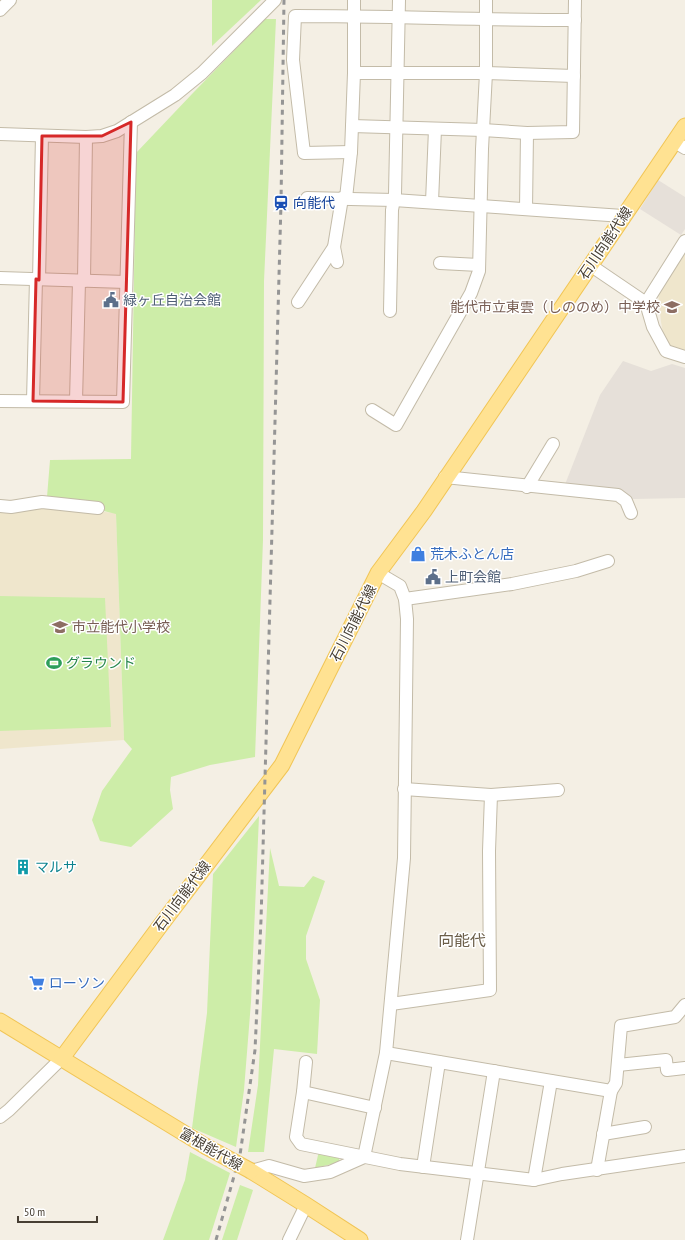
<svg xmlns="http://www.w3.org/2000/svg" width="685" height="1240" font-family="'PT Sans Narrow','Noto Sans JP',sans-serif">
<rect width="100%" height="100%" fill="#f4efe4"/>
<g fill="#e6e0d9">
<path d="M 658,180 L 685,197 L 685,229 L 681,235 L 640,209 Z"/>
<path d="M 623,361 L 651,371 L 672,364 L 685,368 L 685,498 L 634,499 L 564,487 L 600,395 Z"/>
</g>
<g fill="#efe6cc">
<path d="M 685,252 L 685,354 L 675,351 L 665,343 L 661,322 L 658,292 Z"/>
<path d="M 0,502 L 116,513 L 124,740 L 0,749 Z"/>
</g>
<g fill="#cdeda8">
<path d="M 212,0 L 261,0 L 212,46 Z"/>
<path d="M 265,19 L 276,19 L 264,281 L 263,540 L 255,757 L 210,765 L 171,777 L 170,790 L 173,809 L 131,847 L 100,841 L 92,820 L 102,791 L 132,749 L 124,740 L 116,514 L 47,497 L 50,460 L 131,459 L 136,153 L 192,94 Z"/>
<path d="M 0,596 L 105,598 L 111,727 L 0,731 Z"/>
<path d="M 259,816 L 251,1002 L 244,1090 L 236,1147 L 192,1128 L 207,1013 L 213,874 Z"/>
<path d="M 270,848 L 279,886 L 304,887 L 313,876 L 325,881 L 306,936 L 306,959 L 320,1000 L 317,1054 L 274,1049 L 264,1152 L 248,1152 L 258,1085 Z"/>
<path d="M 319,1151 L 338,1155 L 340,1162 L 315,1168 Z"/>
<path d="M 190,1152 L 230,1173 L 209,1240 L 163,1240 L 185,1180 Z"/>
<path d="M 240,1185 L 253,1190 L 237,1240 L 222,1240 Z"/>
</g>
<g fill="none" stroke-linecap="round" stroke-linejoin="round">
<defs>
<g id="minor">
<path d="M 0,10 L 10,0"/>
<path d="M 354,73 L 486,73 L 574,76"/>
<path d="M 352,126 L 483,130 L 527,133 L 573,132 L 575,0"/>
<path d="M 0,134 L 86,137 L 102,136 L 117,131 L 175,95 L 202,73 L 275,0"/>
<path d="M 675,142 L 685,148"/>
<path d="M 351,152 L 304,153 L 293,60 L 295,16 C 388,16 481,20 575,20"/>
<path d="M 307,198 L 394,200 L 623,216"/>
<path d="M 346,198 L 351,152 L 354,73 L 354,0"/>
<path d="M 432,202 L 435,129"/>
<path d="M 526,209 L 527,133"/>
<path d="M 334,247 L 337,262"/>
<path d="M 440,263 L 479,265"/>
<path d="M 590,265 L 646,303 L 685,241"/>
<path d="M 0,278 L 126,282"/>
<path d="M 39,280 L 42,136"/>
<path d="M 84,281 L 86,137"/>
<path d="M 298,302 L 334,247 L 342,198"/>
<path d="M 646,303 L 653,327 L 666,351 L 685,357"/>
<path d="M 390,311 L 392,210 L 395,194 L 399,0"/>
<path d="M 0,401 L 123,402 L 131,122"/>
<path d="M 33,401 L 36,279"/>
<path d="M 76,401 L 79,281"/>
<path d="M 372,410 L 396,425 L 471,293 L 479,271 L 482,149 L 486,73 L 486,0"/>
<path d="M 445,477 L 618,495 L 626,501 L 631,513"/>
<path d="M 527,487 L 553,444"/>
<path d="M 0,506 L 11,507 L 42,502 L 98,508"/>
<path d="M 405,599 L 512,584 L 576,571 L 608,561"/>
<path d="M 404,789 L 491,795 L 558,790"/>
<path d="M 391,1004 L 490,990 L 489,851 L 491,795"/>
<path d="M 386,1053 L 611,1091 L 616,1083 L 621,1026 L 675,1017 L 685,1005"/>
<path d="M 306,1062 L 303,1092 L 296,1137 L 301,1144 L 400,1164 L 534,1180 L 562,1174 L 685,1156"/>
<path d="M 618,1065 L 666,1060 L 667,1070 L 685,1068"/>
<path d="M 303,1092 L 375,1108"/>
<path d="M 0,1117 L 9,1110 L 62,1058"/>
<path d="M 603,1134 L 645,1127"/>
<path d="M 364,1157 L 386,1053 L 404,858 L 407,619 L 405,599 L 400,586 L 378,573"/>
<path d="M 423,1167 L 439,1062"/>
<path d="M 597,1170 L 611,1091"/>
<path d="M 251,1171 L 269,1166 L 304,1176 L 330,1172 L 364,1157"/>
<path d="M 534,1180 L 551,1081"/>
<path d="M 289,1240 L 306,1205"/>
<path d="M 467,1240 L 494,1071"/>
</g>
<g id="major">
<path d="M 0,1021 L 205,1146"/>
<path d="M 62,1058 L 160,926 L 282,765 L 378,573 L 424,511 L 685,126"/>
<path d="M 251,1171 L 306,1205 L 360,1240"/>
</g>
</defs>
<use href="#minor" stroke="#c3bba8" stroke-width="14"/>
<use href="#major" stroke="#f1c555" stroke-width="17"/>
<use href="#minor" stroke="#fff" stroke-width="12"/>
<use href="#major" stroke="#ffe292" stroke-width="15"/>
<path stroke="#959595" stroke-width="3" stroke-dasharray="5 5" stroke-linecap="butt" d="M 216,1240 L 240,1155 L 255,1050 L 261,920 L 274,458 L 281,203 L 284,0"/>
<defs>
<path id="major-bridge" d="M 205,1146 L 251,1171"/>
</defs>
<use href="#major-bridge" stroke="#f1c555" stroke-width="17" stroke-linecap="butt"/>
<use href="#major-bridge" stroke="#ffe292" stroke-width="15"/>
</g>
<path fill="#d62828" fill-opacity="0.2" stroke="#d62828" stroke-width="3" stroke-linejoin="round" d="M 131,122 L 123,402 L 33,401 L 36,279 L 39,280 L 42,136 L 102,136 Z"/>
<defs>
<symbol id="station-bare" viewBox="-9 -9 18 18"><path d="M-3-6H3Q5-6 5-4V2Q5 4 3 4L4.5 6H3L1.5 4h-3L-3 6H-4.5L-3 4Q-5 4-5 2V-4Q-5-6-3-6ZM-3.5-4v3h7v-3ZM-3.5 1v1.5H-2V1ZM2 1v1.5H3.5V1Z" fill="#1a4fb4" stroke="#fff" stroke-width="2.5" paint-order="stroke"/></symbol>
<symbol id="civic-bare" viewBox="-9 -9 18 18"><path d="M-.6-6.5H3V-4.5H.6V-3L4-1V1h2V6H-6V1h2V-1L-.6-3ZM-1.2 2.5V6h2.4V2.5Z" fill="#5c6f8a" stroke="#fff" stroke-width="2.5" paint-order="stroke"/></symbol>
<symbol id="school-bare" viewBox="-9 -9 18 18"><path d="M0-5L7-2L0 1L-7-2ZM-4 1L0 2.5L4 1V4Q0 6-4 4Z" fill="#8d6e63" stroke="#fff" stroke-width="2.5" paint-order="stroke"/></symbol>
<symbol id="shop-bare" viewBox="-9 -9 18 18"><path d="M-5-2.5h2.3a2.7 3.5 0 0 1 5.4 0H5L5.5 6h-11ZM-1.5-2.5h3a1.5 2.3 0 0 0-3 0Z" fill="#3f7fe0" stroke="#fff" stroke-width="2.5" paint-order="stroke"/></symbol>
<symbol id="stadium-bare" viewBox="-9 -9 18 18"><path d="M0-5a6.5 5 0 1 0 0 10a6.5 5 0 1 0 0-10ZM-3.5-1.8h7v3.6h-7Z" fill="#2e9e5b" stroke="#fff" stroke-width="2.5" paint-order="stroke"/></symbol>
<symbol id="building-bare" viewBox="-9 -9 18 18"><path d="M-4-6H4V6H1V3H-1V6H-4ZM-2.5-4.3h1.7v1.8h-1.7ZM.8-4.3h1.7v1.8H.8ZM-2.5-1h1.7V.8h-1.7ZM.8-1h1.7V.8H.8Z" fill="#0f9aa8" stroke="#fff" stroke-width="2.5" paint-order="stroke"/></symbol>
<symbol id="supermarket-bare" viewBox="-9 -9 18 18"><path d="M-6-5.5h2.5l.6 2H6L4.5 2H-2.5L-4.4-4H-6ZM-1.5 3.2a1.3 1.3 0 1 0 .1 0ZM3 3.2a1.3 1.3 0 1 0 .1 0Z" fill="#3f7fe0" stroke="#fff" stroke-width="2.5" paint-order="stroke"/></symbol>
</defs>
<g fill-rule="evenodd">
<use href="#station-bare" x="270" y="192" width="22" height="22"/>
<use href="#civic-bare" x="100" y="289" width="22" height="22"/>
<use href="#school-bare" x="661" y="296" width="22" height="22"/>
<use href="#shop-bare" x="407" y="543" width="22" height="22"/>
<use href="#civic-bare" x="422" y="566" width="22" height="22"/>
<use href="#school-bare" x="49" y="616" width="22" height="22"/>
<use href="#stadium-bare" x="43" y="652" width="22" height="22"/>
<use href="#building-bare" x="12" y="856" width="22" height="22"/>
<use href="#supermarket-bare" x="26" y="972" width="22" height="22"/>
</g>
<g text-anchor="middle" stroke-width="3" stroke-linejoin="round" paint-order="stroke">
<g font-size="14" fill="#164399" stroke="#fff" text-anchor="start">
<text x="293" y="208">向能代</text>
</g>
<g font-size="14" fill="#473f33" stroke="#fff">
<text transform="translate(605 243) rotate(-56)" y="5">石川向能代線</text>
<text transform="translate(353 623) rotate(-63)" y="5">石川向能代線</text>
<text transform="translate(182 896) rotate(-53)" y="5">石川向能代線</text>
<text transform="translate(211 1149) rotate(30)" y="5">富根能代線</text>
</g>
<g font-size="14" fill="#4e5e75" stroke="#fff" text-anchor="start">
<text x="123" y="305">緑ヶ丘自治会館</text>
<text x="445" y="582">上町会館</text>
</g>
<g font-size="14" fill="#785e54" stroke="#fff" text-anchor="end">
<text x="660" y="312">能代市立東雲（しののめ）中学校</text>
<text x="72" y="632" text-anchor="start">市立能代小学校</text>
</g>
<g font-size="14" fill="#366cbe" stroke="#fff" text-anchor="start">
<text x="430" y="559">荒木ふとん店</text>
<text x="49" y="988">ローソン</text>
</g>
<g font-size="14" fill="#27864d" stroke="#fff" text-anchor="start">
<text x="66" y="668">グラウンド</text>
</g>
<g font-size="14" fill="#0d838f" stroke="#fff" text-anchor="start">
<text x="35" y="872">マルサ</text>
</g>
<g font-size="16" fill="#6b5e49" stroke="#fff">
<text x="462" y="946">向能代</text>
</g>
</g>
<path d="M18 1216v6h79v-6" fill="none" stroke="#473f33" stroke-width="2"/>
<text x="24" y="1216" font-size="12" fill="#473f33" stroke="#ffffff" stroke-width="3" paint-order="stroke">50 m</text>
</svg>
